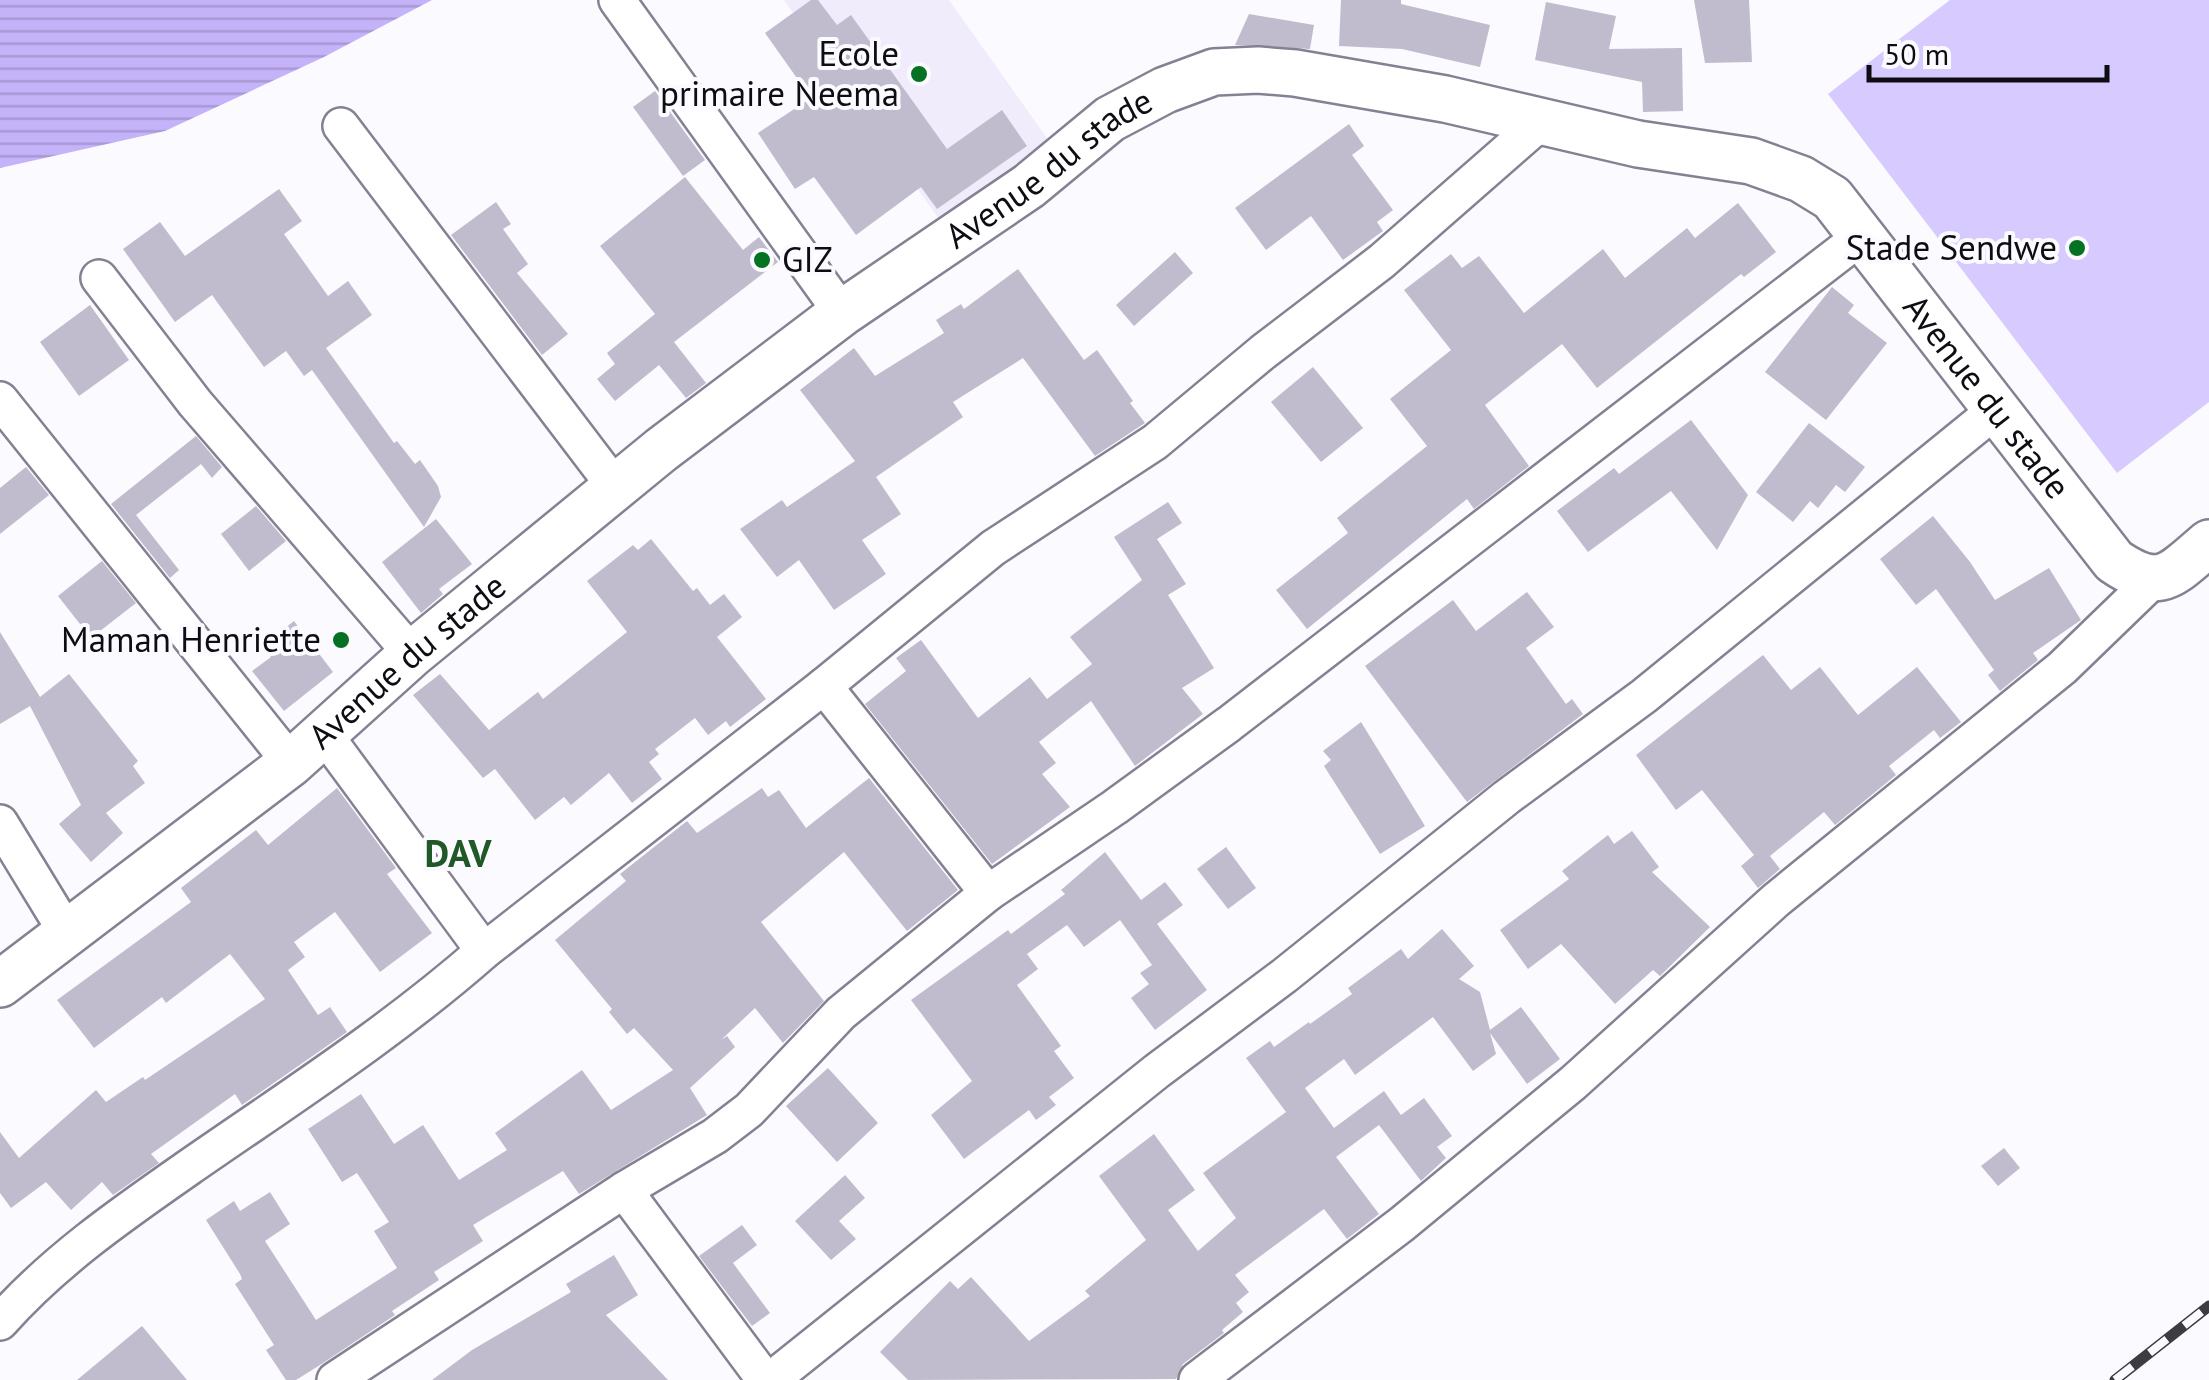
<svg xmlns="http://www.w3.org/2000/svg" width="2209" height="1380" font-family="'PT Sans',sans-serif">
<defs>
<pattern id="water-rules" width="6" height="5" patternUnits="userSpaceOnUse" patternTransform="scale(2.5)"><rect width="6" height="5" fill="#c5b3fa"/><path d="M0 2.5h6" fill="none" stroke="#a899d5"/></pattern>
</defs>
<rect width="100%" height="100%" fill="#fbfafe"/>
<path fill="#f0ecfc" d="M 784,0 L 949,0 L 1054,148 L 944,226 Z"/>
<path fill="#d6caff" d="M 1950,0 L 2209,0 L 2209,402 L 2117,473 L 1828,94 Z"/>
<path fill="url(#water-rules)" d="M 0,0 L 432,0 L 324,57 L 165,131 L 0,168 Z"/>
<g fill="#c0bcce">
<path d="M 811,0 L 818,0 L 837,25 L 851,15 L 947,149 L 1002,110 L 1027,146 L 937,209 L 921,187 L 856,235 L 814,177 L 795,189 L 758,133 L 811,98 L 765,33 Z"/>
<path d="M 1341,0 L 1401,0 L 1401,4 L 1490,25 L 1480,67 L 1402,49 L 1339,46 Z"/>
<path d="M 1694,0 L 1749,0 L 1752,62 L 1705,63 Z"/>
<path d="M 1546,2 L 1616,16 L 1609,49 L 1682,48 L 1683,111 L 1643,112 L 1642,82 L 1535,60 Z"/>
<path d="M 1249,14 L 1314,25 L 1310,49 L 1235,45 Z"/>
<path d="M 655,91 L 705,160 L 683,176 L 633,107 Z"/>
<path d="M 1349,124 L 1364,146 L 1352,155 L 1393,210 L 1377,222 L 1383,231 L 1343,260 L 1311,216 L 1266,250 L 1235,208 Z"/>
<path d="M 685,177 L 743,250 L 759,237 L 778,262 L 674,342 L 706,383 L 686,398 L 659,365 L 615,401 L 597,379 L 615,364 L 607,353 L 655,314 L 600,246 Z"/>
<path d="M 279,189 L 302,221 L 284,234 L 328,296 L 348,281 L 372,315 L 326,348 L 394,443 L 397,441 L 415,464 L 420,460 L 438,486 L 441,497 L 424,527 L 312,370 L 304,376 L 286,351 L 264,367 L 212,295 L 175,322 L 123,249 L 160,222 L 185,256 Z"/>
<path d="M 496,202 L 511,224 L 503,229 L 528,264 L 517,273 L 568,334 L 542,355 L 451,235 Z"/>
<path d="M 1738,203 L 1776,252 L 1744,277 L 1741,274 L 1597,388 L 1562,344 L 1485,405 L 1529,466 L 1474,509 L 1467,499 L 1307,629 L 1276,590 L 1348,533 L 1337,518 L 1427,446 L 1390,399 L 1451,350 L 1404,290 L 1451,254 L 1462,268 L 1479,256 L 1524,313 L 1603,249 L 1625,278 L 1687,228 L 1695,238 Z"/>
<path d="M 1175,252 L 1193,273 L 1134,326 L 1116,305 Z"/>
<path d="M 1018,269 L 1084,360 L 1097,350 L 1133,401 L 1130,403 L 1145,423 L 1095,456 L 1023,358 L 953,402 L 963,417 L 876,477 L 901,514 L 862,540 L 886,574 L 834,610 L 799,560 L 777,577 L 740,529 L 782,500 L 787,507 L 855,461 L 800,390 L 854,348 L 875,376 L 944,333 L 936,320 L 961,304 L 964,309 Z"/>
<path d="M 1832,287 L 1854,305 L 1848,313 L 1887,343 L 1826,420 L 1765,372 Z"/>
<path d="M 90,305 L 129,360 L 79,396 L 40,342 Z"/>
<path d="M 1313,367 L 1363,428 L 1321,462 L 1271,402 Z"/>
<path d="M 1691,420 L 1748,495 L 1717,550 L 1671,491 L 1588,552 L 1557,511 L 1614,468 L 1619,474 Z"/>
<path d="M 1809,423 L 1865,467 L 1845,492 L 1836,485 L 1818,508 L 1810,501 L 1793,522 L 1756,492 Z"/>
<path d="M 196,436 L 222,467 L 212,478 L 201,464 L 136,515 L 179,570 L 170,578 L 111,504 Z"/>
<path d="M 26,467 L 49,495 L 0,534 L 0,488 Z"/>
<path d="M 1168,502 L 1182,523 L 1157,539 L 1186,584 L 1168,595 L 1214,668 L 1182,688 L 1203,714 L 1135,766 L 1091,701 L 1039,742 L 1056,763 L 1042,774 L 1070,807 L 992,864 L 865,704 L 906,671 L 896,658 L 921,640 L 978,718 L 1030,677 L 1047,699 L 1092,664 L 1070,637 L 1142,580 L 1114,537 Z"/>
<path d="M 256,506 L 286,541 L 249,571 L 221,534 Z"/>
<path d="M 1933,516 L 1970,562 L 1995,600 L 2049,568 L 2081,620 L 2033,653 L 2038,660 L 2000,691 L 1988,675 L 1994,670 L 1936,589 L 1916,605 L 1880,559 Z"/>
<path d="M 436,519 L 472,564 L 439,589 L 443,594 L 421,613 L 382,562 Z"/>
<path d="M 651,539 L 693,591 L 697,588 L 710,605 L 724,594 L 742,617 L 717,637 L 766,699 L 730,727 L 726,721 L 708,735 L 695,718 L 655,749 L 659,754 L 649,762 L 662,779 L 632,803 L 609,773 L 571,805 L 564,797 L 535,820 L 495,769 L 483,778 L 413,695 L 440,674 L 489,730 L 538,692 L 543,699 L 627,632 L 587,581 L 633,545 L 638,550 Z"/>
<path d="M 102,561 L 136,603 L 91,638 L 58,596 Z"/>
<path d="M 1527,592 L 1554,627 L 1526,648 L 1566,704 L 1572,699 L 1583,714 L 1467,802 L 1365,666 L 1453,600 L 1476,631 Z"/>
<path d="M 294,621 L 333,672 L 284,711 L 252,671 L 271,657 L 262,646 Z"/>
<path d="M 0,632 L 40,697 L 69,674 L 138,761 L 133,766 L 145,783 L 106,813 L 123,833 L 91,862 L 59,824 L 81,805 L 30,706 L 0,724 Z"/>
<path d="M 1763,655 L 1791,690 L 1820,667 L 1858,715 L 1917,667 L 1961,722 L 1940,738 L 1934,730 L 1889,766 L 1896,775 L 1835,825 L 1824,812 L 1770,856 L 1780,869 L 1758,888 L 1741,866 L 1754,855 L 1702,790 L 1676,810 L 1636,755 Z"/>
<path d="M 1361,722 L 1425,826 L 1380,854 L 1324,766 L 1331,760 L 1323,751 Z"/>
<path d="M 869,778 L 958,890 L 907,931 L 844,852 L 761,922 L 824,1001 L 783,1043 L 755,1008 L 721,1040 L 727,1036 L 735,1047 L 690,1088 L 707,1115 L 579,1194 L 563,1171 L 473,1225 L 483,1241 L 434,1272 L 439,1280 L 392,1311 L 395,1315 L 320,1365 L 296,1380 L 286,1380 L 266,1350 L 274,1345 L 235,1284 L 242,1279 L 240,1274 L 206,1220 L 234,1201 L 240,1211 L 270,1192 L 290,1224 L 265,1241 L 316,1320 L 397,1268 L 374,1231 L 389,1222 L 357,1173 L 342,1182 L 308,1129 L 361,1094 L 394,1144 L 423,1125 L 459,1180 L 507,1150 L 495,1133 L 582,1070 L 611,1110 L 673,1070 L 634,1028 L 627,1034 L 609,1012 L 612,1009 L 555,940 L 626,881 L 620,874 L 687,821 L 697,833 L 762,788 L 768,797 L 779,790 L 806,828 Z"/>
<path d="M 337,788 L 396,868 L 387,874 L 432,933 L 380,972 L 335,912 L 294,942 L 305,957 L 288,970 L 318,1015 L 330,1007 L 347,1032 L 242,1105 L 235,1094 L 151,1154 L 159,1163 L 113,1195 L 102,1182 L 71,1210 L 46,1182 L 11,1208 L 0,1193 L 0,1132 L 19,1158 L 96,1090 L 106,1102 L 143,1077 L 145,1080 L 265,999 L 230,954 L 166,1003 L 162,997 L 94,1048 L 57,1000 L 191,902 L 181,888 L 256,830 L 268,845 Z"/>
<path d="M 1632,831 L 1659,867 L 1652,872 L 1710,927 L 1660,976 L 1653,970 L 1615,1004 L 1561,944 L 1528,969 L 1500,930 L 1569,879 L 1562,871 L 1608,835 L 1614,844 Z"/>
<path d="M 1226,847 L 1256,888 L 1228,909 L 1197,869 Z"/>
<path d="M 1105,852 L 1141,900 L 1165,882 L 1183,905 L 1157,924 L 1207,990 L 1155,1030 L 1131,998 L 1149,984 L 1140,973 L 1152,965 L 1120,920 L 1084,947 L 1067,925 L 1027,954 L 1038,969 L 1017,985 L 1061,1046 L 1054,1051 L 1074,1078 L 1049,1097 L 1056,1105 L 1036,1120 L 1029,1110 L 964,1159 L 931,1115 L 972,1081 L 911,1000 L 1008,930 L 1011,934 L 1065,894 L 1061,890 Z"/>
<path d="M 1442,929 L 1474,966 L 1459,979 L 1480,992 L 1490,1030 L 1521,1007 L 1560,1059 L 1527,1084 L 1490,1033 L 1496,1054 L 1473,1071 L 1433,1017 L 1355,1075 L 1344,1059 L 1305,1088 L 1334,1128 L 1384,1091 L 1401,1115 L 1424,1098 L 1452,1136 L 1437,1147 L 1446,1158 L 1421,1181 L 1379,1125 L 1336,1157 L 1379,1214 L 1347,1239 L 1324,1209 L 1235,1275 L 1249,1292 L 1236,1303 L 1243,1312 L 1222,1330 L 1224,1333 L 1183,1364 L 1176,1379 L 908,1380 L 880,1352 L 950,1281 L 958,1289 L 971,1277 L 1029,1341 L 1090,1296 L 1085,1291 L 1146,1240 L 1099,1176 L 1154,1134 L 1195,1190 L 1168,1210 L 1198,1251 L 1236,1218 L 1203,1173 L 1286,1112 L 1246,1058 L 1270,1041 L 1274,1047 L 1309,1022 L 1310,1024 L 1352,994 L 1348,988 L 1401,949 L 1408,959 Z"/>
<path d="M 828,1068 L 878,1123 L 837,1162 L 786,1106 Z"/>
<path d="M 2004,1148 L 2020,1168 L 1998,1186 L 1981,1166 Z"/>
<path d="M 845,1175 L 865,1198 L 839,1221 L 856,1239 L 831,1260 L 795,1221 Z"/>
<path d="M 742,1225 L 757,1245 L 733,1263 L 770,1313 L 752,1326 L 699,1256 Z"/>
<path d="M 614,1255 L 638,1295 L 606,1315 L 668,1380 L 432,1380 L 472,1350 L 571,1292 L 566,1284 Z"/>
<path d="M 142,1326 L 187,1380 L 77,1380 Z"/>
</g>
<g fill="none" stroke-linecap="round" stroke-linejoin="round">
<defs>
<g id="minor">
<path d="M 617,0 L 842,313"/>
<path d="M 341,126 L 616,488"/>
<path d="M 99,278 L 195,403 L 412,654"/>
<path d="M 0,400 L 291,763"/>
<path d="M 824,686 L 988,893"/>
<path d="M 324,734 L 484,951"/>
<path d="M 0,823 L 67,933"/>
<path d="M 624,1190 L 765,1380"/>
<path d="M 0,1322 C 54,1261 122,1214 188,1168 C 289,1098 392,1032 484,951 L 824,686 L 993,548 L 1155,442 L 1263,352 L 1382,261 L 1542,121"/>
<path d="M 335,1380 L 624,1190 L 715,1136 L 749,1110 L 841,1013 L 988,893 L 1115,807 L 1229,724 L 1862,236"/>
<path d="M 771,1380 L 1157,1071 L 1284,976 L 1507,797 L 1644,696 L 1997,409"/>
<path d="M 1197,1380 L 1402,1224 L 1573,1083 L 1776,900 L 2062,668 L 2153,580"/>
</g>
<g id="tertiary">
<path id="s1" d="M 0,984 L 291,763 L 412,654 L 661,450 L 842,313 L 1029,186 L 1110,119 L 1165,90 L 1214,72 L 1258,70 L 1295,73 L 1445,99 L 1638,144 L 1751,161 L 1801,179 L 1832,198 L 2114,561 C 2161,593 2171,575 2209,543"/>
</g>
</defs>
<use href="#minor" stroke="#858192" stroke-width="40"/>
<use href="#tertiary" stroke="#858192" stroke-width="50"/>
<use href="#minor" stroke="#fff" stroke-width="35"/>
<use href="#tertiary" stroke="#fff" stroke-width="45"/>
<defs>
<path id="rail" d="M 2115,1380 L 2209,1306"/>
</defs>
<use href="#rail" stroke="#3d3c42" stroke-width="11"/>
<use href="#rail" stroke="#fbfafe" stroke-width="8" stroke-dasharray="22" stroke-linecap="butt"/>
</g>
<g fill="#057122" stroke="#fbfafe" stroke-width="4">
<circle cx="919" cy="74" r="10"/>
<circle cx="2077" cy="248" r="10"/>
<circle cx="762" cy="260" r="10"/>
<circle cx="341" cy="640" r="10"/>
</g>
<g text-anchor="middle" stroke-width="8" stroke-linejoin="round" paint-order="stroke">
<g font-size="35" fill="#0e0d13" stroke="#fbfafe" text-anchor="end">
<text x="899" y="66">Ecole<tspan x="899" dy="40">primaire Neema</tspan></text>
<text x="2057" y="260">Stade Sendwe</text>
<text x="782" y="272" text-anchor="start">GIZ</text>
<text x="321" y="652">Maman Henriette</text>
</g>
<g font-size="35" fill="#0e0d13" stroke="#fbfafe">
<text dy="12" stroke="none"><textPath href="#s1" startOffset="1330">Avenue du stade</textPath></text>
<text dy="12" stroke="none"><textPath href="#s1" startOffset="2410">Avenue du stade</textPath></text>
<text dy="12" stroke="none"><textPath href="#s1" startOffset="520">Avenue du stade</textPath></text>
</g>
<g font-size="38" font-weight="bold" fill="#205927" stroke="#fbfafe">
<text x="458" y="867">DAV</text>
</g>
</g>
<path d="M1869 65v15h238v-15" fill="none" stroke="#0e0d13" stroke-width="5"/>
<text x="1884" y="65" font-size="30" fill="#0e0d13" stroke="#fbfafe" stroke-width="8" paint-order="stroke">50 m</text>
</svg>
